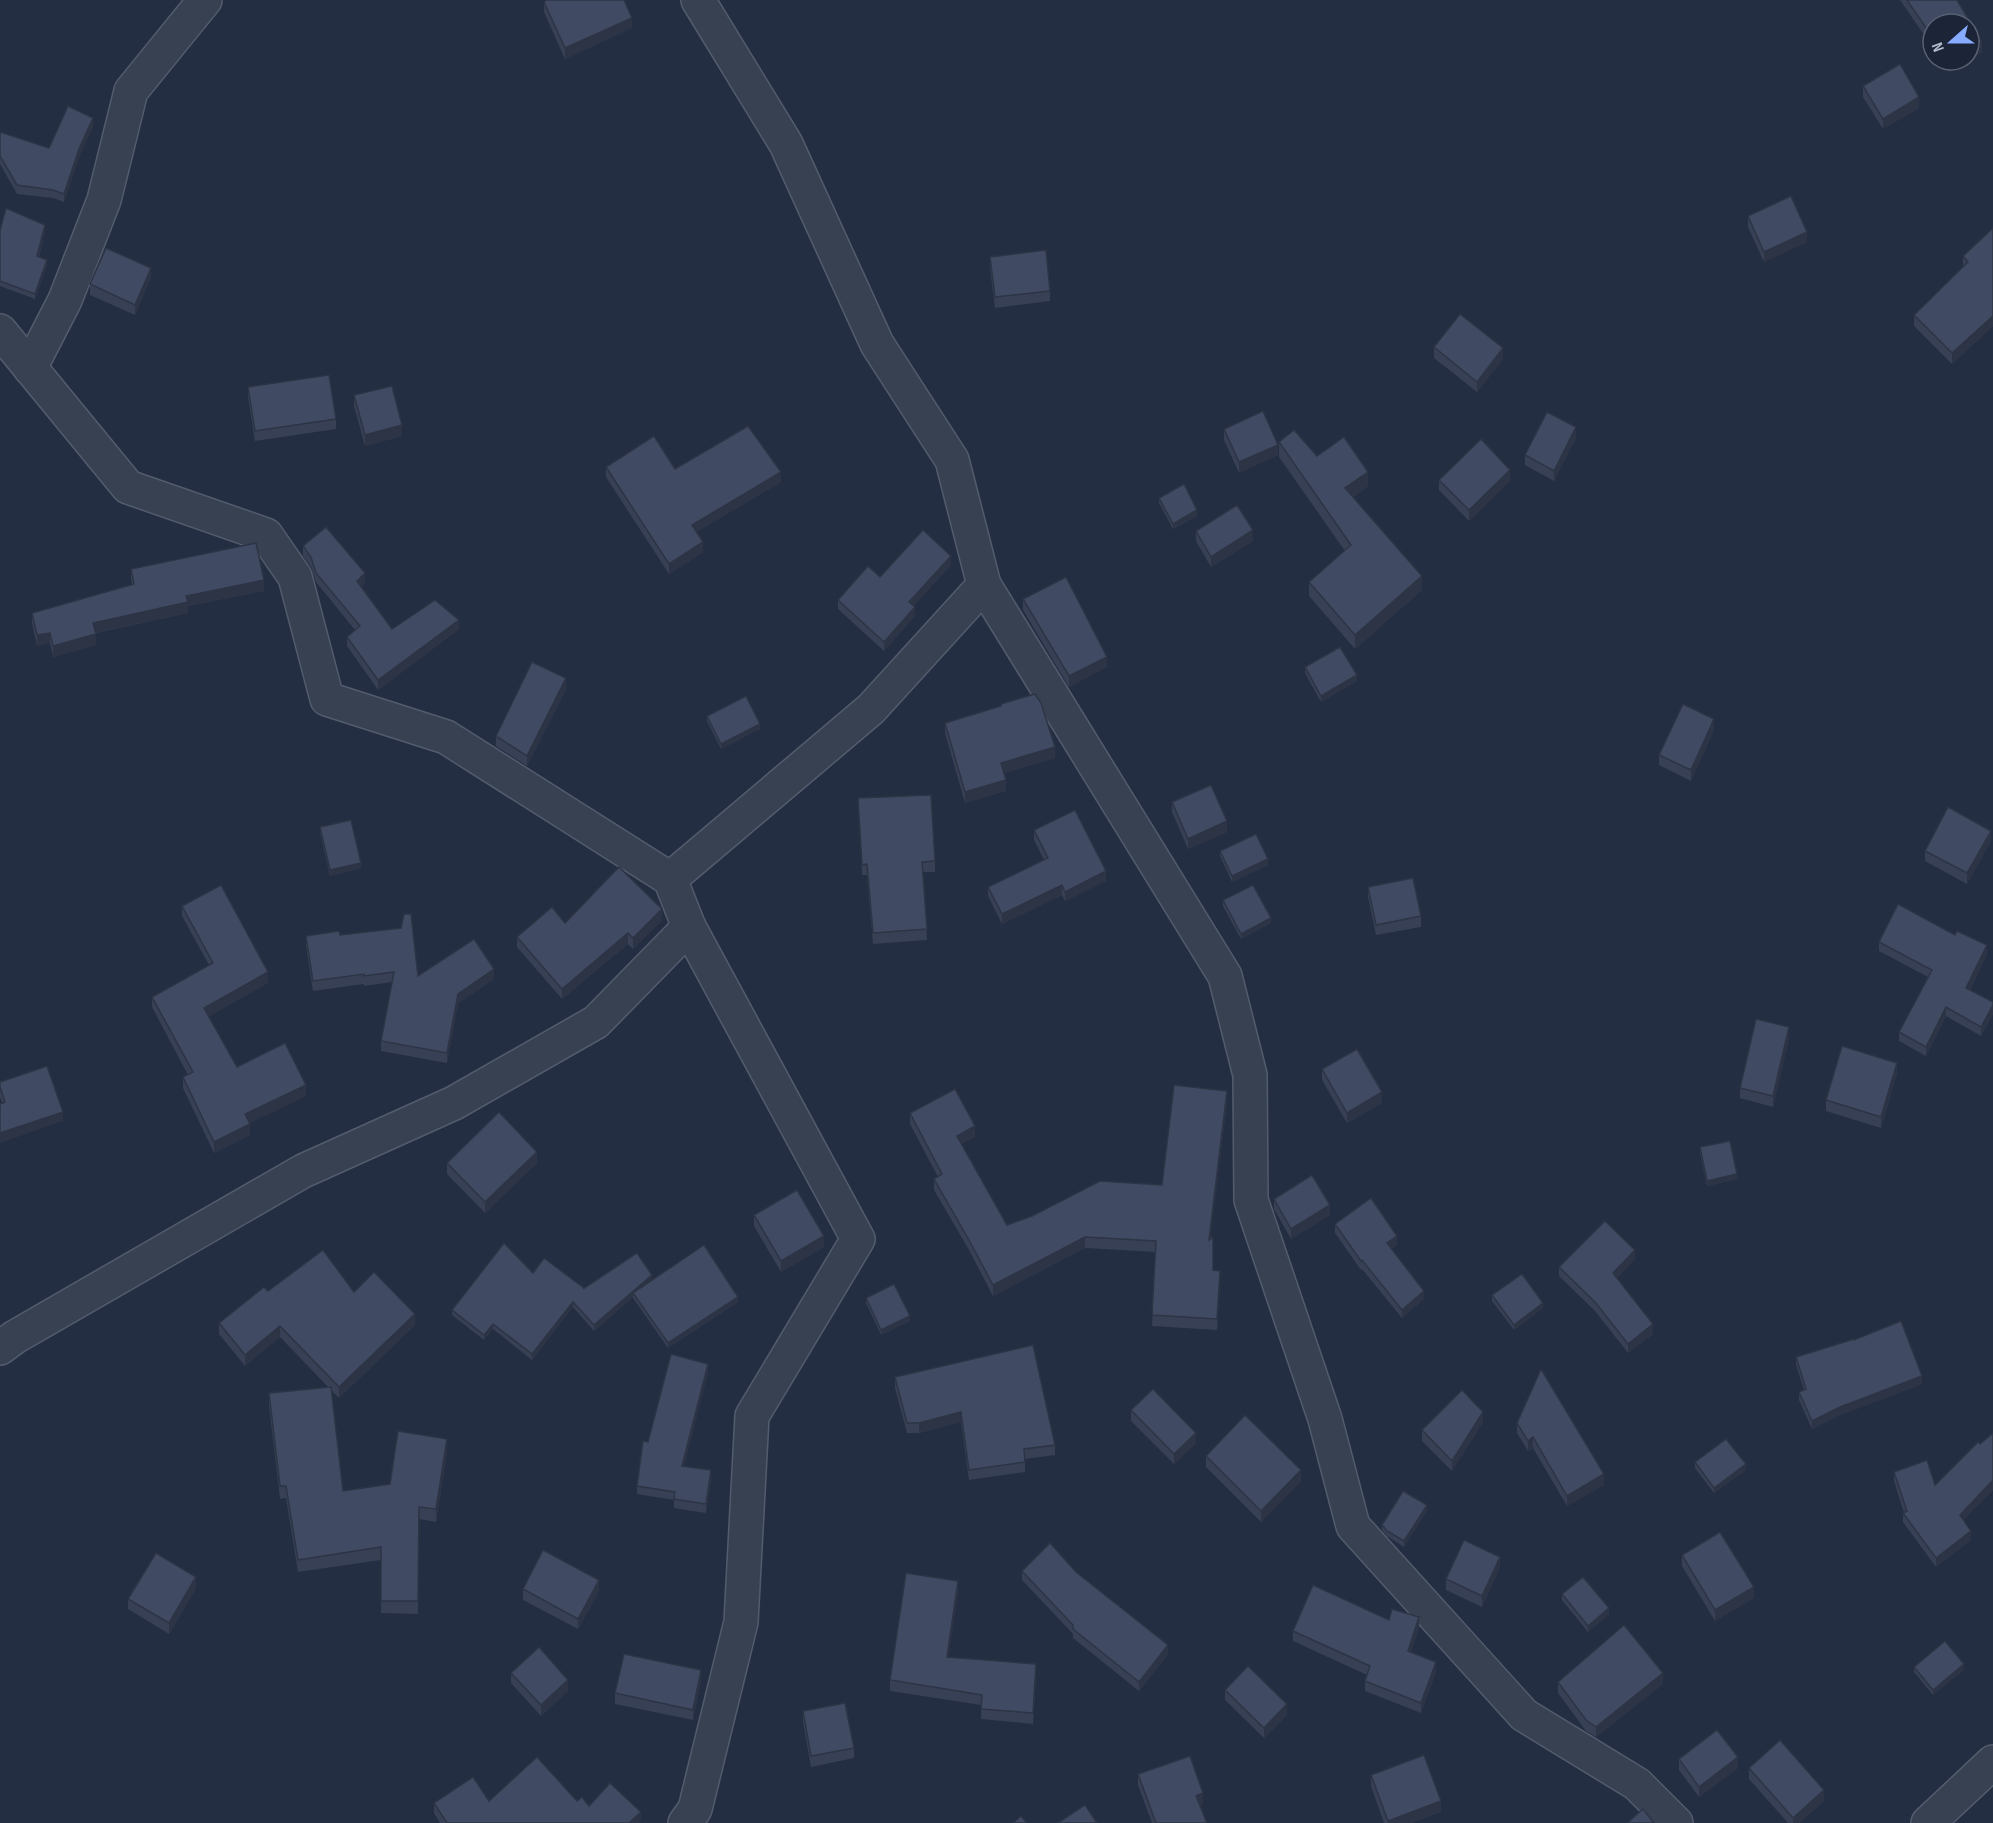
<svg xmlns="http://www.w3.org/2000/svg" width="1993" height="1823" font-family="'Sofia Sans Condensed',sans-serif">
<rect width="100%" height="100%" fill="#232e43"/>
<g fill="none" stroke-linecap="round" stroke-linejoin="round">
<defs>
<g id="street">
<path d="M 698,0 L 786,144 L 877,344 L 952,460 L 984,585 L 1225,976 L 1250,1075 L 1251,1200 L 1325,1419 L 1353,1526 L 1524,1715 L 1637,1784 L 1676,1823"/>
<path d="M 0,331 L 128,487 L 266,535 L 295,577 L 327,699 L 446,737 L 670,879 L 689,927 L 858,1239 L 752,1416 L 741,1622 L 695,1809 L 685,1823"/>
<path d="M 30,368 L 65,300 L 104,200 L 131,91 L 205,0"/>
<path d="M 670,879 L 871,709 L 984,585"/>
<path d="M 0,1348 L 15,1337 L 303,1171 L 454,1103 L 596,1022 L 689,927"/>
<path d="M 1928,1823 L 1993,1762"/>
</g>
</defs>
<use href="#street" stroke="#535c6d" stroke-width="36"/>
<use href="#street" stroke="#384152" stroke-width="33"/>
</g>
<g fill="#374055">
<path d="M 1900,0 L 1957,0 L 1982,42 L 1982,52 L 1969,60 L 1969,24 L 1933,24 L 1933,48 Z"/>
<path d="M 544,2 L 632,28 L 565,59 L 544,12 Z"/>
<path d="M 1941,60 L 1969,60 L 1949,72 Z"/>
<path d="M 1863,86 L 1919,108 L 1883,129 L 1863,97 Z"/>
<path d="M 93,126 L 79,157 L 64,202 L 53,198 L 17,194 L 0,164 L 0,132 L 49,148 Z"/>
<path d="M 1748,216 L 1807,242 L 1764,262 L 1748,227 Z"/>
<path d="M 1993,228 L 1993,326 L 1952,364 L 1914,326 L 1914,315 L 1963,266 L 1963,256 Z"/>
<path d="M 0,230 L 45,231 L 39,257 L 47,265 L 35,299 L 0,286 Z"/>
<path d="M 990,257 L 1050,291 L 1050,301 L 995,308 L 990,268 Z"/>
<path d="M 151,278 L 135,315 L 90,295 L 90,284 Z"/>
<path d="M 1434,347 L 1503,359 L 1477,392 L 1434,358 Z"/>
<path d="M 248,387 L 336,419 L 336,429 L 255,441 L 248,397 Z"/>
<path d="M 354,395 L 402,436 L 365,446 L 354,406 Z"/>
<path d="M 1224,429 L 1278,455 L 1239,473 L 1224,440 Z"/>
<path d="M 1576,438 L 1554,481 L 1525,465 L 1525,455 Z"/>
<path d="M 1279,442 L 1317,456 L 1368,486 L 1353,497 L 1422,590 L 1355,649 L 1309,596 L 1309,582 L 1345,551 L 1279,457 Z"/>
<path d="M 606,467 L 675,469 L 781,482 L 696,532 L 703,552 L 669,574 L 606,477 Z"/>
<path d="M 1439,480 L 1510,481 L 1469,521 L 1439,490 Z"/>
<path d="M 1159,498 L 1197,516 L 1173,529 L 1159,503 Z"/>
<path d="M 1196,531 L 1253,541 L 1211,567 L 1196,541 Z"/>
<path d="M 303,546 L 365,583 L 361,587 L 392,629 L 459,629 L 378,690 L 347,646 L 347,637 L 355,630 L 316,582 L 311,567 L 303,556 Z"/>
<path d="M 951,565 L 913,606 L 915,616 L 884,651 L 838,609 L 838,600 L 880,577 Z"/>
<path d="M 131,569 L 264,591 L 188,606 L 188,613 L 96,633 L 96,645 L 53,657 L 50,643 L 37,646 L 32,623 L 32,613 L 132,585 L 131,579 Z"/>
<path d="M 1023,599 L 1107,667 L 1069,687 L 1023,610 Z"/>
<path d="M 1305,667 L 1357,681 L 1321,702 L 1305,673 Z"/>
<path d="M 566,689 L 527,766 L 496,746 L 496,736 Z"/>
<path d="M 1001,704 L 1055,758 L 1004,773 L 1006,791 L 965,803 L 945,733 L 945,723 L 1001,707 Z"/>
<path d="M 707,716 L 760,729 L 721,749 L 707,721 Z"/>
<path d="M 1714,730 L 1691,781 L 1659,765 L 1659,755 Z"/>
<path d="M 858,798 L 935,861 L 935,872 L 923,872 L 927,940 L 873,944 L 867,875 L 862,875 Z"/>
<path d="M 1172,802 L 1227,832 L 1188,849 L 1172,812 Z"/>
<path d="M 320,827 L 361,868 L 330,876 L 320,832 Z"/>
<path d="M 1034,830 L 1106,881 L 1065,901 L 1062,895 L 1002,924 L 988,896 L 988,887 L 1044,860 L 1034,840 Z"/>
<path d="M 1991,841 L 1967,884 L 1925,861 L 1925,851 Z"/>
<path d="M 1220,851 L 1268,865 L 1232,882 L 1220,856 Z"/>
<path d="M 1368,887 L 1421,916 L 1421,927 L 1376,935 L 1368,897 Z"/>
<path d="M 1223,900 L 1271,923 L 1241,939 L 1223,906 Z"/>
<path d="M 182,906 L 268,983 L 209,1016 L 237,1067 L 306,1096 L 249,1123 L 250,1135 L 214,1153 L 183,1088 L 183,1077 L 188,1075 L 152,1007 L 152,997 L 209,965 L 182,916 Z"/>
<path d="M 662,920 L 633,949 L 628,944 L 562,999 L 517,947 L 517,937 L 565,923 Z"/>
<path d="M 340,935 L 418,976 L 494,979 L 458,1003 L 447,1063 L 381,1051 L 381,1041 L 392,982 L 364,986 L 364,984 L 313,991 L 306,946 L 306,936 Z"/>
<path d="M 1879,942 L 1987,954 L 1970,990 L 1993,1002 L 1993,1014 L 1981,1036 L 1946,1016 L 1926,1056 L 1899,1041 L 1899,1032 L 1928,977 L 1879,951 Z"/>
<path d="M 1789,1038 L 1773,1107 L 1740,1098 L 1740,1088 Z"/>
<path d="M 1322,1069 L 1382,1103 L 1347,1123 L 1322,1080 Z"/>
<path d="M 1897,1073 L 1881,1128 L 1826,1111 L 1826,1100 Z"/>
<path d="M 0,1082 L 63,1121 L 2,1103 L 0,1097 Z"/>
<path d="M 1227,1102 L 1210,1239 L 1213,1270 L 1220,1282 L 1217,1330 L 1152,1326 L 1156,1252 L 1085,1248 L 993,1296 L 969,1250 L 934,1190 L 934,1179 L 938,1177 L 910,1124 L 910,1113 L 975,1137 L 961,1144 L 1007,1225 L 1162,1185 Z"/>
<path d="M 1700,1147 L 1737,1179 L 1707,1186 L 1700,1153 Z"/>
<path d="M 447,1163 L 537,1163 L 485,1213 L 447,1174 Z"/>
<path d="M 1274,1199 L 1330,1215 L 1291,1239 L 1274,1209 Z"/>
<path d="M 754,1215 L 824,1247 L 781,1272 L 754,1226 Z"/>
<path d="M 1335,1224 L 1397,1245 L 1391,1249 L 1424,1299 L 1402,1318 L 1362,1269 L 1361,1270 L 1335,1233 Z"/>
<path d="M 1635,1259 L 1617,1278 L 1653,1334 L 1628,1353 L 1595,1311 L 1559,1276 L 1559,1267 Z"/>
<path d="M 533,1273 L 584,1288 L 652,1280 L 738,1302 L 668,1348 L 633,1298 L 633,1297 L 594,1331 L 573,1307 L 532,1360 L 493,1329 L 484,1340 L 452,1315 L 452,1310 Z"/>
<path d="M 268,1291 L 354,1292 L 415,1325 L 339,1398 L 331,1390 L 343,1491 L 390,1484 L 447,1451 L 436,1522 L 419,1519 L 418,1614 L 381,1613 L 381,1560 L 298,1572 L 286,1498 L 280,1499 L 269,1406 L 269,1393 L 328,1387 L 280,1337 L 245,1366 L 219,1334 L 219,1323 Z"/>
<path d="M 1492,1295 L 1543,1308 L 1514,1330 L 1492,1301 Z"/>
<path d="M 866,1298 L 910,1321 L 881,1335 L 866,1303 Z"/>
<path d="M 1854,1340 L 1922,1384 L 1840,1415 L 1812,1429 L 1799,1400 L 1799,1392 L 1804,1390 L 1796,1365 L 1796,1357 Z"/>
<path d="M 708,1372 L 684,1466 L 711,1479 L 706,1513 L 674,1508 L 674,1500 L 637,1494 L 637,1486 L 648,1442 Z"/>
<path d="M 895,1377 L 1055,1445 L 1055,1455 L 1025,1459 L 1025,1472 L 969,1480 L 961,1422 L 919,1433 L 907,1433 L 895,1388 Z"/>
<path d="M 1131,1410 L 1196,1443 L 1174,1464 L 1131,1421 Z"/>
<path d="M 1483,1422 L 1452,1471 L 1422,1441 L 1422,1430 Z"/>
<path d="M 1517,1423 L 1604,1485 L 1567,1506 L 1533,1448 L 1528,1451 L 1517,1433 Z"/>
<path d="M 1993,1433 L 1993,1490 L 1963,1520 L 1971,1540 L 1936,1567 L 1903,1522 L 1903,1513 L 1904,1513 L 1894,1481 L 1894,1472 L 1935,1485 L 1980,1444 Z"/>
<path d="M 1206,1456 L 1301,1481 L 1261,1522 L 1206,1467 Z"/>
<path d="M 1695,1462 L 1746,1470 L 1714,1493 L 1695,1468 Z"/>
<path d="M 1427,1510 L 1404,1547 L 1387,1536 L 1382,1530 L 1382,1525 Z"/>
<path d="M 1682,1555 L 1754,1598 L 1715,1621 L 1682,1566 Z"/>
<path d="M 1500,1567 L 1482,1607 L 1446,1590 L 1446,1579 Z"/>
<path d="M 1022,1571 L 1076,1572 L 1168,1654 L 1139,1691 L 1073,1638 L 1073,1634 L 1022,1580 Z"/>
<path d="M 196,1588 L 169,1634 L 128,1609 L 128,1599 Z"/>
<path d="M 523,1589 L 599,1591 L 578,1629 L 523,1600 Z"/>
<path d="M 958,1592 L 948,1658 L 1036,1675 L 1033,1724 L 981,1719 L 981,1705 L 890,1691 L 890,1680 Z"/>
<path d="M 1562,1594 L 1609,1614 L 1588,1632 L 1562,1600 Z"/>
<path d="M 1389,1620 L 1419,1627 L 1411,1652 L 1436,1672 L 1421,1713 L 1365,1691 L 1365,1681 L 1367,1675 L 1293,1641 L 1293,1631 Z"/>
<path d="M 1914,1667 L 1964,1670 L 1933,1695 L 1914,1672 Z"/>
<path d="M 511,1673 L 568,1691 L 541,1716 L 511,1683 Z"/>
<path d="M 701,1681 L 693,1720 L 615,1704 L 615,1693 Z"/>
<path d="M 1558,1682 L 1663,1684 L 1596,1737 L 1586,1731 L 1558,1693 Z"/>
<path d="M 1225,1690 L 1287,1715 L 1264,1738 L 1225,1700 Z"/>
<path d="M 803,1711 L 854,1748 L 854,1758 L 811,1767 L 803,1722 Z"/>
<path d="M 1679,1759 L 1738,1768 L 1699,1797 L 1679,1770 Z"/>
<path d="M 1749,1768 L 1824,1801 L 1799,1823 L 1788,1823 L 1749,1779 Z"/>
<path d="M 1138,1774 L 1203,1804 L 1200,1805 L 1207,1823 L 1152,1823 L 1138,1785 Z"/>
<path d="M 1371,1775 L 1441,1812 L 1411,1823 L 1384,1823 L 1371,1786 Z"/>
<path d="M 489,1801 L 577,1801 L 641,1821 L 639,1823 L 440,1823 L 434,1813 L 434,1803 Z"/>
</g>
<g fill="#2d3445">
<path d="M 632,18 L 632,28 L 565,59 L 565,48 Z"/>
<path d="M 1982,42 L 1982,52 L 1969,60 L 1969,49 Z"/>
<path d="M 1951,60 L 1969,60 L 1949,72 L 1949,61 Z"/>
<path d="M 1919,97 L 1919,108 L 1883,129 L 1883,119 Z"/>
<path d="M 93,118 L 93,126 L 79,157 L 64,202 L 64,194 L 79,149 Z"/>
<path d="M 45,225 L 45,231 L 37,262 L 37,256 Z"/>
<path d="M 1807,232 L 1807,242 L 1764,262 L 1764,252 Z"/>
<path d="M 47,260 L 47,265 L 35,299 L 35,294 Z"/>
<path d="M 151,268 L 151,278 L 135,315 L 135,305 Z"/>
<path d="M 1993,316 L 1993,326 L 1952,364 L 1952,353 Z"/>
<path d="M 1503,348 L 1503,359 L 1477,392 L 1477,382 Z"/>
<path d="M 402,425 L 402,436 L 365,446 L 365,435 Z"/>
<path d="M 1576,427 L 1576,438 L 1554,481 L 1554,471 Z"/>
<path d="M 1278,445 L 1278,455 L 1239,473 L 1239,462 Z"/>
<path d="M 1510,470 L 1510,481 L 1469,521 L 1469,510 Z"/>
<path d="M 781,472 L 781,482 L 692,535 L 692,525 Z"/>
<path d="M 1368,472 L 1368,486 L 1345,502 L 1345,488 Z"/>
<path d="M 1197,510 L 1197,516 L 1173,529 L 1173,524 Z"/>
<path d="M 1253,530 L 1253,541 L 1211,567 L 1211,557 Z"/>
<path d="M 703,542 L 703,552 L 669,574 L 669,564 Z"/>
<path d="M 951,556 L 951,565 L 909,611 L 909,602 Z"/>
<path d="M 365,573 L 365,583 L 357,590 L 357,581 Z"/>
<path d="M 1422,576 L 1422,590 L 1355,649 L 1355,635 Z"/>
<path d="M 264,580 L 264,591 L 188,606 L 188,613 L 93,633 L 93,623 L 186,596 Z"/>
<path d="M 915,607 L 915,616 L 884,651 L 884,642 Z"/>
<path d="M 459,620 L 459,629 L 378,690 L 378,680 Z"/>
<path d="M 50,633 L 50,643 L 37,646 L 37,635 Z"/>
<path d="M 96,634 L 96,645 L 53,657 L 53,646 Z"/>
<path d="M 1107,657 L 1107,667 L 1069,687 L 1069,676 Z"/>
<path d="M 1357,675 L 1357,681 L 1321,702 L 1321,696 Z"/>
<path d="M 566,678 L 566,689 L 527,766 L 527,756 Z"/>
<path d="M 1714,719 L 1714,730 L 1691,781 L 1691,770 Z"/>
<path d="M 760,724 L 760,729 L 721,749 L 721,744 Z"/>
<path d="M 1055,747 L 1055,758 L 1001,774 L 1001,763 Z"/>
<path d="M 1006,780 L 1006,791 L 965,803 L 965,792 Z"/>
<path d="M 1227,821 L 1227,832 L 1188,849 L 1188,839 Z"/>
<path d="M 1991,831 L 1991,841 L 1967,884 L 1967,873 Z"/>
<path d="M 1268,859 L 1268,865 L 1232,882 L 1232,876 Z"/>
<path d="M 361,863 L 361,868 L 330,876 L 330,870 Z"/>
<path d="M 1106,871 L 1106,881 L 1065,901 L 1065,892 Z"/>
<path d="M 1062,885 L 1062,895 L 1002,924 L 1002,914 Z"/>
<path d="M 662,909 L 662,920 L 633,949 L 633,938 Z"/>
<path d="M 1271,918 L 1271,923 L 1241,939 L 1241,934 Z"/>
<path d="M 628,933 L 628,944 L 562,999 L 562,989 Z"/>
<path d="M 1987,945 L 1987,954 L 1966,997 L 1966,988 Z"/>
<path d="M 494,969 L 494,979 L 458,1003 L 447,1063 L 447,1053 L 458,994 Z"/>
<path d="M 268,972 L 268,983 L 204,1019 L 204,1008 Z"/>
<path d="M 1993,1005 L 1993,1014 L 1981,1036 L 1981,1027 Z"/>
<path d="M 1946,1007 L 1946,1016 L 1926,1056 L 1926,1047 Z"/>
<path d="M 1789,1027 L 1789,1038 L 1773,1107 L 1773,1096 Z"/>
<path d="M 1897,1063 L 1897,1073 L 1881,1128 L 1881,1117 Z"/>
<path d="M 306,1085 L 306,1096 L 245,1125 L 245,1114 Z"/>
<path d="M 1227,1091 L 1227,1102 L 1209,1250 L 1209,1240 Z"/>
<path d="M 1382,1092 L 1382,1103 L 1347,1123 L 1347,1113 Z"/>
<path d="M 63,1112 L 63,1121 L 0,1143 L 0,1133 Z"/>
<path d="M 250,1124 L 250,1135 L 214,1153 L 214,1142 Z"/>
<path d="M 975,1126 L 975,1137 L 957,1147 L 957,1136 Z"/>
<path d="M 537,1152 L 537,1163 L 485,1213 L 485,1202 Z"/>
<path d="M 1737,1174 L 1737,1179 L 1707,1186 L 1707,1181 Z"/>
<path d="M 1330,1205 L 1330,1215 L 1291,1239 L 1291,1229 Z"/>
<path d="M 824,1236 L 824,1247 L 781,1272 L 781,1261 Z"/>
<path d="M 1397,1236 L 1397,1245 L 1387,1252 L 1387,1243 Z"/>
<path d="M 1085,1237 L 1085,1248 L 993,1296 L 993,1285 Z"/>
<path d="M 1635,1250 L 1635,1259 L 1613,1283 L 1613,1273 Z"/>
<path d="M 1220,1271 L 1220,1282 L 1217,1330 L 1217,1319 Z"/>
<path d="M 652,1275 L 652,1281 L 633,1293 L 633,1297 L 594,1331 L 594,1325 Z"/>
<path d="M 1424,1291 L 1424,1299 L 1402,1318 L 1402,1310 Z"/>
<path d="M 738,1297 L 738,1302 L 668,1348 L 668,1343 Z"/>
<path d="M 573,1302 L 573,1307 L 532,1360 L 532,1354 Z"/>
<path d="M 1543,1303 L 1543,1308 L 1514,1330 L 1514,1325 Z"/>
<path d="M 415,1314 L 415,1325 L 339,1398 L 339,1387 Z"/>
<path d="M 910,1316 L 910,1321 L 881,1335 L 881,1330 Z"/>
<path d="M 493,1324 L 493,1329 L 484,1340 L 484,1335 Z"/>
<path d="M 1653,1324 L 1653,1334 L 1628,1353 L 1628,1344 Z"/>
<path d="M 280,1326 L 280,1337 L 245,1366 L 245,1355 Z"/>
<path d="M 708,1364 L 708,1372 L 682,1474 L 682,1466 Z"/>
<path d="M 1922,1376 L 1922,1384 L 1840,1415 L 1812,1429 L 1812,1421 L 1840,1407 Z"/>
<path d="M 961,1412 L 961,1422 L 919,1433 L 919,1423 Z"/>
<path d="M 1483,1412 L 1483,1422 L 1452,1471 L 1452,1461 Z"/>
<path d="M 1196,1433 L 1196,1443 L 1174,1464 L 1174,1454 Z"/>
<path d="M 1533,1437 L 1533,1448 L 1528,1451 L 1528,1441 Z"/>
<path d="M 447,1439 L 447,1451 L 436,1522 L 436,1509 Z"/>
<path d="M 1746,1464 L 1746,1470 L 1714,1493 L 1714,1488 Z"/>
<path d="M 711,1470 L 711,1479 L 706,1513 L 706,1504 Z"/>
<path d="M 1301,1470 L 1301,1481 L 1261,1522 L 1261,1511 Z"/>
<path d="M 1604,1474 L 1604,1485 L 1567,1506 L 1567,1496 Z"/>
<path d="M 1993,1480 L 1993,1490 L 1960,1524 L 1960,1515 Z"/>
<path d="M 1427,1505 L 1427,1510 L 1404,1547 L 1404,1541 Z"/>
<path d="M 1971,1531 L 1971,1540 L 1936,1567 L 1936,1558 Z"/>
<path d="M 1500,1557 L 1500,1567 L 1482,1607 L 1482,1596 Z"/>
<path d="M 196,1577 L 196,1588 L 169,1634 L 169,1623 Z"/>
<path d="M 599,1580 L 599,1591 L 578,1629 L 578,1619 Z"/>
<path d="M 958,1581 L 958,1592 L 947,1668 L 947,1657 Z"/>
<path d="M 1754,1587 L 1754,1598 L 1715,1621 L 1715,1610 Z"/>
<path d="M 1609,1608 L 1609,1614 L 1588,1632 L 1588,1626 Z"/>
<path d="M 1419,1617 L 1419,1627 L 1408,1661 L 1408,1651 Z"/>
<path d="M 1168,1645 L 1168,1654 L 1139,1691 L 1139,1682 Z"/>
<path d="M 1436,1662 L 1436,1672 L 1421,1713 L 1421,1703 Z"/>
<path d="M 1036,1664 L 1036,1675 L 1033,1724 L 1033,1713 Z"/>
<path d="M 1964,1664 L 1964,1670 L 1933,1695 L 1933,1690 Z"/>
<path d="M 701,1670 L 701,1681 L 693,1720 L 693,1710 Z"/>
<path d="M 1663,1673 L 1663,1684 L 1596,1737 L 1596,1727 Z"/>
<path d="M 568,1680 L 568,1691 L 541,1716 L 541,1705 Z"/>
<path d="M 1287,1704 L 1287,1715 L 1264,1738 L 1264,1728 Z"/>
<path d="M 1738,1757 L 1738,1768 L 1699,1797 L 1699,1787 Z"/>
<path d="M 1824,1790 L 1824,1801 L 1799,1823 L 1793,1823 L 1793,1818 Z"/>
<path d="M 1203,1793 L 1203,1804 L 1196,1806 L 1196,1796 Z"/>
<path d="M 1441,1801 L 1441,1812 L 1411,1823 L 1388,1823 L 1388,1821 Z"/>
<path d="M 641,1812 L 641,1821 L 639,1823 L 629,1823 Z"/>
</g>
<g fill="#404b63" stroke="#2d3445" stroke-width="1.5">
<path d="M 547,0 L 624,0 L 632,18 L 565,48 L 544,2 Z"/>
<path d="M 1907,0 L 1957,0 L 1982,42 L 1969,49 L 1969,24 L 1933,24 L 1933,38 Z"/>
<path d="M 1900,64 L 1919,97 L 1883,119 L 1863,86 Z"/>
<path d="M 68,106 L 93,118 L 79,149 L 64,194 L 53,190 L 17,185 L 0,156 L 0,132 L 49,148 Z"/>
<path d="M 1791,196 L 1807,232 L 1764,252 L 1748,216 Z"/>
<path d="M 6,208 L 45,225 L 37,256 L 47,260 L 35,294 L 0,281 L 0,230 Z"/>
<path d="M 1993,228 L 1993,316 L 1952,353 L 1914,315 L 1968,262 L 1963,256 Z"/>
<path d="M 106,248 L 151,268 L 135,305 L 90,284 Z"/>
<path d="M 1046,250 L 1050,291 L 995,297 L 990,257 Z"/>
<path d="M 1460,314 L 1503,348 L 1477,382 L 1434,347 Z"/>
<path d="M 329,375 L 336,419 L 255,431 L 248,387 Z"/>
<path d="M 392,386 L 402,425 L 365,435 L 354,395 Z"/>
<path d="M 1263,411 L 1278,445 L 1239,462 L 1224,429 Z"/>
<path d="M 1547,412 L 1576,427 L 1554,471 L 1525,455 Z"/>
<path d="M 748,426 L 781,472 L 692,525 L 703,542 L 669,564 L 606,467 L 654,436 L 675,469 Z"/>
<path d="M 1294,430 L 1317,456 L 1344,437 L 1368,472 L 1345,488 L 1422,576 L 1355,635 L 1309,582 L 1351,545 L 1279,442 Z"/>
<path d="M 1481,439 L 1510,470 L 1469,510 L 1439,480 Z"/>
<path d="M 1184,484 L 1197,510 L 1173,524 L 1159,498 Z"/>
<path d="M 1237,505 L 1253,530 L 1211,557 L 1196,531 Z"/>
<path d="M 326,527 L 365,573 L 357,581 L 392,629 L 435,600 L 459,620 L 378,680 L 347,637 L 360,626 L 316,573 L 311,557 L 303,546 Z"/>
<path d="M 923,530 L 951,556 L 909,602 L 915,607 L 884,642 L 838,600 L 868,566 L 880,577 Z"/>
<path d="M 256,543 L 264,580 L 186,596 L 188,602 L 93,623 L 96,634 L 53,646 L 50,633 L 37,635 L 32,613 L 134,584 L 131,569 Z"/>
<path d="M 1066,577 L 1107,657 L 1069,676 L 1023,599 Z"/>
<path d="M 1340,647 L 1357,675 L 1321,696 L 1305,667 Z"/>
<path d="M 532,662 L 566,678 L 527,756 L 496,736 Z"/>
<path d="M 1035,694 L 1041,703 L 1055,747 L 1001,763 L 1006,780 L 965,792 L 945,723 L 1001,706 L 1001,704 Z"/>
<path d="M 746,696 L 760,724 L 721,744 L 707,716 Z"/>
<path d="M 1683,704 L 1714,719 L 1691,770 L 1659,755 Z"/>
<path d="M 1211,785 L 1227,821 L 1188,839 L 1172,802 Z"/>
<path d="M 931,795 L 935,861 L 922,862 L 927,929 L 873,933 L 867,864 L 862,865 L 858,798 Z"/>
<path d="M 1948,807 L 1991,831 L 1967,873 L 1925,851 Z"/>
<path d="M 1075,810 L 1106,871 L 1065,892 L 1062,885 L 1002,914 L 988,887 L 1048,858 L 1034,830 Z"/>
<path d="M 351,820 L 361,863 L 330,870 L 320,827 Z"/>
<path d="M 1256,834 L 1268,859 L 1232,876 L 1220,851 Z"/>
<path d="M 619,867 L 662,909 L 633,938 L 628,933 L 562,989 L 517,937 L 552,907 L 565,923 Z"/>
<path d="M 1413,878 L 1421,916 L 1376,925 L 1368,887 Z"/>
<path d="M 221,885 L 268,972 L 204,1008 L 237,1067 L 285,1043 L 306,1085 L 245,1114 L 250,1124 L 214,1142 L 183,1077 L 193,1072 L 152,997 L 213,963 L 182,906 Z"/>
<path d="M 1253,885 L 1271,918 L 1241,934 L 1223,900 Z"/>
<path d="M 1898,904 L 1955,935 L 1957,931 L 1987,945 L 1966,988 L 1993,1002 L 1993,1005 L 1981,1027 L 1946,1007 L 1926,1047 L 1899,1032 L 1932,970 L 1879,942 Z"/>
<path d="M 404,914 L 411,914 L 418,976 L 474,939 L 494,969 L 458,994 L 447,1053 L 381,1041 L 394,972 L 364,976 L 364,974 L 313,981 L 306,936 L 339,931 L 340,935 L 401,928 Z"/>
<path d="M 1756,1019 L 1789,1027 L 1773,1096 L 1740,1088 Z"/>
<path d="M 1842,1046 L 1897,1063 L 1881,1117 L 1826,1100 Z"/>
<path d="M 1357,1049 L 1382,1092 L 1347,1113 L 1322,1069 Z"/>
<path d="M 47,1066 L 63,1112 L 0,1133 L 0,1104 L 5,1102 L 0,1087 L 0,1082 Z"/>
<path d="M 1174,1085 L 1227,1091 L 1209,1240 L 1213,1237 L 1213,1270 L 1220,1271 L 1217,1319 L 1152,1315 L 1156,1241 L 1085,1237 L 993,1285 L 969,1240 L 934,1179 L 942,1174 L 910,1113 L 955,1089 L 975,1126 L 957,1136 L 1007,1225 L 1032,1216 L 1100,1181 L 1162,1185 Z"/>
<path d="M 499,1112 L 537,1152 L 485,1202 L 447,1163 Z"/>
<path d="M 1730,1141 L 1737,1174 L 1707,1181 L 1700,1147 Z"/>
<path d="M 1312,1175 L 1330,1205 L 1291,1229 L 1274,1199 Z"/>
<path d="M 797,1190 L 824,1236 L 781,1261 L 754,1215 Z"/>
<path d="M 1371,1198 L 1397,1236 L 1387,1243 L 1424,1291 L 1402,1310 L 1362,1260 L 1361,1261 L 1335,1224 Z"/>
<path d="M 1605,1221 L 1635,1250 L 1613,1273 L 1653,1324 L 1628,1344 L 1595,1302 L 1559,1267 Z"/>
<path d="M 504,1243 L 533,1273 L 544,1258 L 584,1288 L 583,1289 L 637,1253 L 652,1275 L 594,1325 L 573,1302 L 532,1354 L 493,1324 L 484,1335 L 452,1310 Z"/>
<path d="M 704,1245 L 738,1297 L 668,1343 L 633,1293 Z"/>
<path d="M 323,1250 L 354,1292 L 374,1272 L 415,1314 L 339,1387 L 280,1326 L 245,1355 L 219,1323 L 264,1287 L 268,1291 Z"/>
<path d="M 1522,1274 L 1543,1303 L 1514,1325 L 1492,1295 Z"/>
<path d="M 894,1284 L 910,1316 L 881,1330 L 866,1298 Z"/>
<path d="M 1901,1321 L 1922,1376 L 1840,1407 L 1812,1421 L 1799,1392 L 1806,1389 L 1796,1357 L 1854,1339 L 1854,1340 Z"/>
<path d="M 1033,1345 L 1055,1445 L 1024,1449 L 1025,1462 L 969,1470 L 961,1412 L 919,1423 L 907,1423 L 895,1377 Z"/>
<path d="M 671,1354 L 708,1364 L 682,1466 L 711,1470 L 706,1504 L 674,1499 L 675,1492 L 637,1486 L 643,1441 L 648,1442 Z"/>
<path d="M 1541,1369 L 1604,1474 L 1567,1496 L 1533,1437 L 1528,1441 L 1517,1423 Z"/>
<path d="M 331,1387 L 343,1491 L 390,1484 L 398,1431 L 447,1439 L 436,1509 L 419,1507 L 418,1601 L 381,1601 L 381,1547 L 298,1560 L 286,1486 L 280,1486 L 269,1393 Z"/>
<path d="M 1153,1389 L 1196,1433 L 1174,1454 L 1131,1410 Z"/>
<path d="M 1462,1390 L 1483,1412 L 1452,1461 L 1422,1430 Z"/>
<path d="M 1245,1415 L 1301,1470 L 1261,1511 L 1206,1456 Z"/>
<path d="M 1993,1433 L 1993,1480 L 1960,1515 L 1971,1531 L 1936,1558 L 1903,1513 L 1907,1511 L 1894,1472 L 1927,1460 L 1935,1485 L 1978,1442 L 1980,1444 Z"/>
<path d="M 1726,1439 L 1746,1464 L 1714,1488 L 1695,1462 Z"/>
<path d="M 1403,1491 L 1427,1505 L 1404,1541 L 1387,1531 L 1382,1525 Z"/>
<path d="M 1720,1532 L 1754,1587 L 1715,1610 L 1682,1555 Z"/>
<path d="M 1464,1540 L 1500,1557 L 1482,1596 L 1446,1579 Z"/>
<path d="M 1050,1543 L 1076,1572 L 1168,1645 L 1139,1682 L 1073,1629 L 1073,1625 L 1022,1571 Z"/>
<path d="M 543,1550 L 599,1580 L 578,1619 L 523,1589 Z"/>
<path d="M 156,1553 L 196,1577 L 169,1623 L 128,1599 Z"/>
<path d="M 906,1573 L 958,1581 L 947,1657 L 1036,1664 L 1033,1713 L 981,1709 L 982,1695 L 890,1680 Z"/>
<path d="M 1583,1577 L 1609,1608 L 1588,1626 L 1562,1594 Z"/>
<path d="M 1313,1585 L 1389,1620 L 1392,1609 L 1419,1617 L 1408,1651 L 1436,1662 L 1421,1703 L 1365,1681 L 1370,1666 L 1293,1631 Z"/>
<path d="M 1624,1625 L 1663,1673 L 1596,1727 L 1586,1720 L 1558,1682 Z"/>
<path d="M 1945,1641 L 1964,1664 L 1933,1690 L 1914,1667 Z"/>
<path d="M 539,1647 L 568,1680 L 541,1705 L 511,1673 Z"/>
<path d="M 624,1654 L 701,1670 L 693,1710 L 615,1693 Z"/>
<path d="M 1248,1666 L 1287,1704 L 1264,1728 L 1225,1690 Z"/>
<path d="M 845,1703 L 854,1748 L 811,1756 L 803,1711 Z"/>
<path d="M 1717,1730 L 1738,1757 L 1699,1787 L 1679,1759 Z"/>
<path d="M 1780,1740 L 1824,1790 L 1793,1818 L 1749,1768 Z"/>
<path d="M 1424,1755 L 1441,1801 L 1388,1821 L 1371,1775 Z"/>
<path d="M 1190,1756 L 1203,1793 L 1196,1796 L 1207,1823 L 1156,1823 L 1138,1774 Z"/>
<path d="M 537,1757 L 577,1801 L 582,1797 L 589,1806 L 610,1783 L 641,1812 L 629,1823 L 447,1823 L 434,1803 L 473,1777 L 489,1801 Z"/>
<path d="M 1085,1805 L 1097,1823 L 1058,1823 Z"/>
<path d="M 1643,1809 L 1654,1823 L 1627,1823 Z"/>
<path d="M 1021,1816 L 1027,1823 L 1013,1823 Z"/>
</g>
<g transform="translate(1951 42) rotate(249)"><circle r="28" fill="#1c2538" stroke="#596173" stroke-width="1.5"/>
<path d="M0-4.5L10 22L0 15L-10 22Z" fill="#87acff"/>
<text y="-9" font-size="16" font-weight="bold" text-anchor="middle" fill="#b5bccc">N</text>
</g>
</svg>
